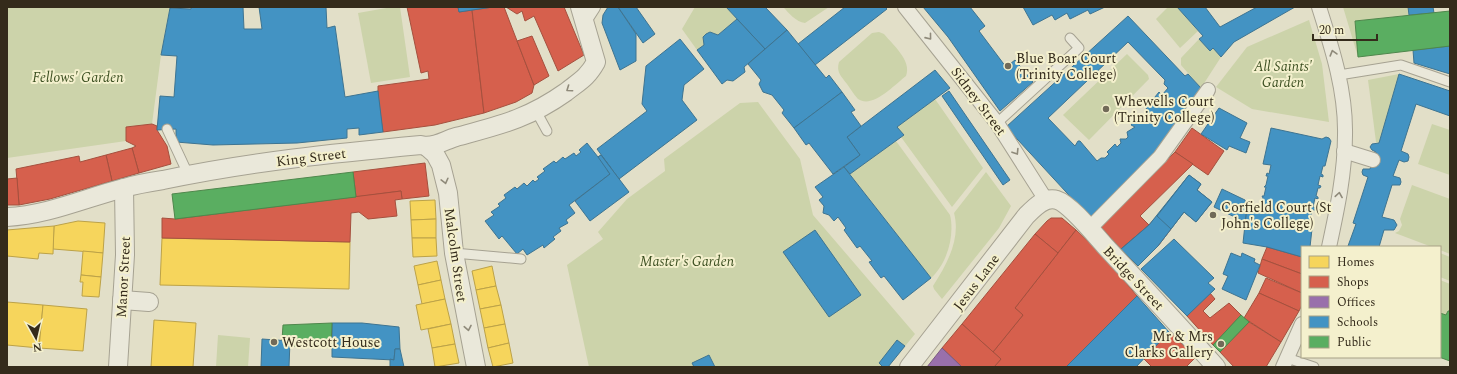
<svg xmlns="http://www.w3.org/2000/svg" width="1457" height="374" font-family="Spectral,serif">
<rect width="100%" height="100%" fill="#e2dfc8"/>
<g fill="#ccd3aa">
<path d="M 7,7 L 170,7 L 161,55 L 152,124 L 126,127 L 126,141 L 7,158 Z"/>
<path d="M 392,7 L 400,7 L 410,77 L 371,83 L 358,13 Z"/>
<path d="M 695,7 L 726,7 L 737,19 L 718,35 L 710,32 L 703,37 L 704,45 L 697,50 L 682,29 Z"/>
<path d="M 783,7 L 829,7 L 805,23 C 796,22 789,13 783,7 Z"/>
<path d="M 1168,7 L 1177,7 L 1198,31 L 1180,48 L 1156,19 Z"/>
<path d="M 1343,7 L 1408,7 L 1409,15 L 1355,21 L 1358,57 Z"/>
<path d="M 1309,20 L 1322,64 L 1329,122 L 1252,109 L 1216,87 L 1247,47 Z"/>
<path d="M 879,32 L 884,34 C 894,46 912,61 906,76 C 894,85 873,109 858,99 C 854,95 850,88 847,84 C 841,76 836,72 839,62 L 872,33 Z"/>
<path d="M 1199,39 L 1210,51 L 1213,48 L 1221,57 L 1201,88 L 1181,65 L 1181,58 Z"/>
<path d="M 1127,54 L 1148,75 L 1149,79 L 1089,140 L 1063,115 Z"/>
<path d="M 1399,74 L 1379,143 L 1376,142 L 1368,80 Z"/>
<path d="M 935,99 L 983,168 L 952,207 L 901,137 L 904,135 L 897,127 Z"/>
<path d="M 758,102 L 800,159 L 813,215 L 915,334 L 888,367 L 589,367 L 567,265 L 603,239 L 598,232 L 627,199 L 665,171 L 664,159 L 740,103 Z"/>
<path d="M 1432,124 L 1450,130 L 1450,175 L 1418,164 Z"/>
<path d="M 896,141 L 950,215 C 955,235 947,264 931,278 L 850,174 Z"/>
<path d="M 986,172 L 1011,206 L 999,228 L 942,299 L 934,289 L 933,286 C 947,264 961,239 954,213 Z"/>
<path d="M 1412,185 L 1450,199 L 1450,254 L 1440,250 L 1440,247 L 1432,247 L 1395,233 L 1399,231 L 1402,225 L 1400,219 Z"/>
<path d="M 1440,253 L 1450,257 L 1450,281 L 1440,277 Z"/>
<path d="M 1440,280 L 1450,284 L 1450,311 L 1448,311 L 1446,315 L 1440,313 Z"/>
<path d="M 218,335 L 250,338 L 248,367 L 216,367 Z"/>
</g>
<g fill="#f6d55c" stroke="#bca248">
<path d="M 435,200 L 436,219 L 411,220 L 410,201 Z"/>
<path d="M 436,219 L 436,238 L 412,238 L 411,220 Z"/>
<path d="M 78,221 L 105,223 L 103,253 L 53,249 L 54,226 Z"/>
<path d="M 54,226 L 53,254 L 39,253 L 38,259 L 7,256 L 7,230 Z"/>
<path d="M 162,238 L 350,242 L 349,289 L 160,285 Z"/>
<path d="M 412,238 L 436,238 L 437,256 L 413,257 Z"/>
<path d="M 83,251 L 103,253 L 101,277 L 81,275 Z"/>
<path d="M 437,261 L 441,280 L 418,285 L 414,266 Z"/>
<path d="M 492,266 L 496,286 L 476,290 L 472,271 Z"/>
<path d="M 81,275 L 101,277 L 99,297 L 82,296 L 83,282 L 80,282 Z"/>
<path d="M 441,280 L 445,299 L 422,304 L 418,285 Z"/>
<path d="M 496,286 L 501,305 L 480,309 L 476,290 Z"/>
<path d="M 445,299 L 451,324 L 421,330 L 416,305 Z"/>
<path d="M 7,302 L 43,305 L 39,348 L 7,345 Z"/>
<path d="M 43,305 L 87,309 L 83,351 L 39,348 Z"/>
<path d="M 501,305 L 505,324 L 484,328 L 480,309 Z"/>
<path d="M 154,320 L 196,323 L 193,367 L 151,367 Z"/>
<path d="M 451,324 L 455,344 L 432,348 L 428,329 Z"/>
<path d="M 505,324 L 509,343 L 488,348 L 484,328 Z"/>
<path d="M 509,343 L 513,363 L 493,367 L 488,348 Z"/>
<path d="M 455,344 L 459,363 L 435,367 L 432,348 Z"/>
</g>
<g fill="#d6604d" stroke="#a5503e">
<path d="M 407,7 L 458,7 L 459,12 L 472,10 L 484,113 L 435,125 L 383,132 L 378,100 L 378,86 L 429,79 L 428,71 L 421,73 Z"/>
<path d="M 493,7 L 504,7 L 534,85 L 532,93 L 516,102 L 484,113 L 472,10 Z"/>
<path d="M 506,7 L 564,7 L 584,55 L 558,71 L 534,16 L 525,21 L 522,11 L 517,14 Z"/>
<path d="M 532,36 L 549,76 L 534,85 L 517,41 Z"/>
<path d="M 152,124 L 157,126 L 157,130 L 167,146 L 171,164 L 139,173 L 132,148 L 136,146 L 126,141 L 126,127 Z"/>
<path d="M 1192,128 L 1224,151 L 1208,175 L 1175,152 Z"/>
<path d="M 132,148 L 139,173 L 112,181 L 106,155 Z"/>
<path d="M 1175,152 L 1193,164 L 1140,216 L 1149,225 L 1121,249 L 1100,226 Z"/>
<path d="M 106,155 L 112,181 L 50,199 L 19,205 L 16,169 L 79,156 L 80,162 Z"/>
<path d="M 425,163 L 429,196 L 402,199 L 401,191 L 356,197 L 353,172 Z"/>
<path d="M 17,178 L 19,205 L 7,205 L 7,179 Z"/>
<path d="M 401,191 L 402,199 L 395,200 L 397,216 L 368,219 L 359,212 L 351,213 L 350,242 L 162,238 L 162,218 L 175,219 Z"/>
<path d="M 1157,216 L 1171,229 L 1158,246 L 1138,266 L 1121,249 L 1149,225 Z"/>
<path d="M 1051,218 L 1062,218 L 1076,230 L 1058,253 L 1035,234 L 1047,221 Z"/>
<path d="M 1076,230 L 1103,255 L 1137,296 L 1066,367 L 994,367 L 1001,359 L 993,352 L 1023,315 L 1015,308 Z"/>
<path d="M 1035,234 L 1058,253 L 1015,308 L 1023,315 L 993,352 L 962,324 Z"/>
<path d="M 1267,247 L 1302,257 L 1302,274 L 1262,259 Z"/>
<path d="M 1262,259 L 1302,274 L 1302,293 L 1258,273 Z"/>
<path d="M 1266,278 L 1302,293 L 1302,305 L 1299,311 L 1259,293 Z"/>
<path d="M 1210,293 L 1215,299 L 1203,311 L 1210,318 L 1229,303 L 1241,315 L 1213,345 L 1187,316 Z"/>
<path d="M 1259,293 L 1299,311 L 1281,342 L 1244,318 Z"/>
<path d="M 1249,322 L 1281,342 L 1266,367 L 1234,367 L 1220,352 Z"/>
<path d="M 962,324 L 1001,359 L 994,367 L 962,367 L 942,348 Z"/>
<path d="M 1169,332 L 1196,357 L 1186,367 L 1152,367 L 1144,359 Z"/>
</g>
<path fill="#9970ab" stroke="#7b5b80" d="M 942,348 L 962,367 L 927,367 Z"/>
<g fill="#4393c3" stroke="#3e7491" fill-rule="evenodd">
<path d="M 191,7 L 243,7 L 244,29 L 262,29 L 259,7 L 326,7 L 327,28 L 335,26 L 345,97 L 378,91 L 383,132 L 359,135 L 359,128 L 347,129 L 347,138 L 297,143 L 213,145 L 176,142 L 176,129 L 157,130 L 160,96 L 174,97 L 177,56 L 161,55 L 170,8 L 191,9 Z"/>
<path d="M 458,7 L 493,7 L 459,12 Z"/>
<path d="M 608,7 L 618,7 L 636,34 L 636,61 L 620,70 L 602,23 L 603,15 Z"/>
<path d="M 618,7 L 636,7 L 655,34 L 643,43 Z"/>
<path d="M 726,7 L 765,7 L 787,30 L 765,49 Z"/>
<path d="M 845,7 L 885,7 L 887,9 L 815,65 L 798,44 Z"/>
<path d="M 923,7 L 970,7 L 985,26 L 979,31 L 1006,67 L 1015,60 L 1033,82 L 1000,111 L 948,37 Z"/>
<path d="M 1023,7 L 1105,7 L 1090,14 L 1088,10 L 1070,19 L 1067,13 L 1055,20 L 1052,15 L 1033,25 Z"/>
<path d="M 1177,7 L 1205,7 L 1220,27 L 1257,7 L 1295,7 L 1234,42 L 1221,57 L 1213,48 L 1210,51 L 1199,39 L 1203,36 Z"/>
<path d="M 1408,7 L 1433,7 L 1434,13 L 1409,15 Z"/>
<path d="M 1128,16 L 1185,76 L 1188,74 L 1201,88 L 1150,159 L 1090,218 L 1006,127 ZM 1128,42 L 1162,77 L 1165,80 L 1164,84 L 1168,88 L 1162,95 L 1159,92 L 1146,108 L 1148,111 L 1144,117 L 1140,114 L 1131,125 L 1135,127 L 1127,132 L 1128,137 L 1126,139 L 1120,139 L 1121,143 L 1117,147 L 1115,144 L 1107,152 L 1109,154 L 1105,158 L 1101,158 L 1097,161 L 1080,141 L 1078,141 L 1075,146 L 1048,118 Z"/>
<path d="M 737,19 L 765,49 L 744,67 L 745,72 L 733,81 L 727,80 L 722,84 L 697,50 L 704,45 L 703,37 L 706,34 L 710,32 L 718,35 Z"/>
<path d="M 787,30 L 826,78 L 829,75 L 842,92 L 794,128 L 782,113 L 784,110 L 772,95 L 763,92 L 759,84 L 761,80 L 748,64 Z"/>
<path d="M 680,39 L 704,69 L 684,85 L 683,92 L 682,100 L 697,120 L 619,179 L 597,149 L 647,111 L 642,104 L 646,66 Z"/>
<path d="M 1450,46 L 1450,74 L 1414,63 L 1413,50 Z"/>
<path d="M 935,70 L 950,88 L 897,127 L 904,135 L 850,174 L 844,167 L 860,155 L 847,137 Z"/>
<path d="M 1399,74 L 1450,91 L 1450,116 L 1416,104 L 1401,151 L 1408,154 L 1409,157 L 1408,161 L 1404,162 L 1399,160 L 1393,176 L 1400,178 L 1401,182 L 1400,185 L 1392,185 L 1382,217 L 1394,220 L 1397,225 L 1394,230 L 1384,230 L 1379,247 L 1352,247 L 1348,246 L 1356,224 L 1353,223 L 1368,177 L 1363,175 L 1362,172 L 1363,169 L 1370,169 L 1376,152 L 1372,150 L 1370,147 L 1372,144 L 1379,143 Z"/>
<path d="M 949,91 L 1010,180 L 1003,185 L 942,96 Z"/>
<path d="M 842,92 L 855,110 L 851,112 L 861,126 L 847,137 L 860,155 L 833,174 L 809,143 L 806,145 L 794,128 Z"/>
<path d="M 1219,108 L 1247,123 L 1240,138 L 1250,142 L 1246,153 L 1229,146 L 1227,150 L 1201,134 Z"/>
<path d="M 1271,128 L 1322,139 L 1326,137 L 1329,138 L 1331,141 L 1325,166 L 1323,166 L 1321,174 L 1323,175 L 1323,177 L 1320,176 L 1318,185 L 1321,186 L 1320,188 L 1318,188 L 1316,196 L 1318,197 L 1318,199 L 1315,198 L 1313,207 L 1316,208 L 1315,210 L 1312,210 L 1310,219 L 1313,220 L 1310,247 L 1302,247 L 1302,257 L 1267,247 L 1243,243 L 1247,206 L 1252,206 L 1252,204 L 1261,208 L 1263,198 L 1262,196 L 1264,196 L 1266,187 L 1264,187 L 1266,185 L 1268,176 L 1266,176 L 1267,173 L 1269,174 L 1271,165 L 1263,164 Z"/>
<path d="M 587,143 L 598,157 L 601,155 L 611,168 L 607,170 L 610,174 L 569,205 L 575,213 L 566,220 L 568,223 L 559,228 L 561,231 L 553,237 L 555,239 L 544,248 L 543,245 L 527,255 L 523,249 L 517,254 L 502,236 L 499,239 L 485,221 L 494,215 L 491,212 L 500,206 L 498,204 L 506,198 L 504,195 L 515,187 L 517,189 L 524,183 L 527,186 L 533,180 L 535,182 L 539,179 L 537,177 L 545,171 L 543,169 L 554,161 L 556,163 L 563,157 L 565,159 L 574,153 L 576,156 L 581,152 L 579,150 Z"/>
<path d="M 601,155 L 629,192 L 590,221 L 575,201 L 610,174 L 598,157 Z"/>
<path d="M 844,167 L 931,278 L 903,300 L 884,276 L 881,278 L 869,262 L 872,261 L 860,246 L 857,248 L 844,230 L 846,228 L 838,217 L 834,221 L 829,215 L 823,213 L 824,206 L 819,200 L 823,197 L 815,187 Z"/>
<path d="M 1189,175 L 1201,184 L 1197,190 L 1212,202 L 1196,222 L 1184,212 L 1158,246 L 1138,266 L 1121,249 L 1149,225 Z"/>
<path d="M 1189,175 L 1201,184 L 1197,190 L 1212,202 L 1196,222 L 1184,212 L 1171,229 L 1157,216 Z"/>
<path d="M 1222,189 L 1245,200 L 1247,206 L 1245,222 L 1214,207 Z"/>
<path d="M 815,230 L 861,295 L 829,317 L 783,252 Z"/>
<path d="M 1174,239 L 1214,278 L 1208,283 L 1215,289 L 1187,316 L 1141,269 Z"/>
<path d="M 1231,253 L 1241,257 L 1242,253 L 1255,259 L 1254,262 L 1260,265 L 1246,300 L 1222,289 L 1228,276 L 1223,274 Z"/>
<path d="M 1137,296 L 1169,332 L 1136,367 L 1066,367 Z"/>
<path d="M 332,323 L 362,323 L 399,327 L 400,349 L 395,349 L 394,360 L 332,357 Z"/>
<path d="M 262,339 L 290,341 L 289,367 L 261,367 Z"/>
<path d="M 897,340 L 905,346 L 888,367 L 883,367 L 879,363 Z"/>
<path d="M 395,349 L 400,349 L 404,367 L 390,367 L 390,359 L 394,360 Z"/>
<path d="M 709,355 L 715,367 L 694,367 L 692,363 Z"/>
</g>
<g fill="#5aae61" stroke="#4f874c">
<path d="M 1450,11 L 1450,46 L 1358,57 L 1355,21 Z"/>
<path d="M 353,172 L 356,197 L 175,219 L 172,194 Z"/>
<path d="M 1448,311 L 1450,311 L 1450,365 L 1450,361 L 1439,357 L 1440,313 L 1446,315 Z"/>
<path d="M 1241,315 L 1249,322 L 1220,352 L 1213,345 Z"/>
<path d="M 332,323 L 331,347 L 290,346 L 290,341 L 282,340 L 283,325 Z"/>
</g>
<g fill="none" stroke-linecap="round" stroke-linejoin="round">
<defs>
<g id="service">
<path d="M 1339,75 L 1401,65 L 1450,82"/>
<path d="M 536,111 L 547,131"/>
<path d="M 997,123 L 1079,48 L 1070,38"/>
<path d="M 167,129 L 188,174"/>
<path d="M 454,253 L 521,259"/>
<path d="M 1287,358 L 1314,367"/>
</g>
<g id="pedestrian">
<path d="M 905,7 L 997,123 L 1046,200"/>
<path d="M 1319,7 C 1332,48 1346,91 1345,135 C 1345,173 1337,210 1329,247"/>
<path d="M 584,21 L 593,7"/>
<path d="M 1344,151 L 1373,160"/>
<path d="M 1089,229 L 1160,157 L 1208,90"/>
<path d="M 1283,367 L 1302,324"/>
</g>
<g id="minor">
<path d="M 427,147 L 435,154 L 441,165 L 448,193 L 454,253 L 476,367"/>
<path d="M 7,217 C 48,215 85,198 124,188 C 137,184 150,182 163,180 C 248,162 335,153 421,145 C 433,149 445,140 456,137 C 500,125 528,119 566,92 C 580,81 587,78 596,62 L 580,7"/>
<path d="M 122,300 L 149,302"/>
<path d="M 118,367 L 125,255 L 124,188"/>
<path d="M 909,367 L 1026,216 C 1034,208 1045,196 1057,200 C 1070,204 1095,235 1105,246 C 1142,286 1180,326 1216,367"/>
</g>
</defs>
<use href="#service" stroke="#a6a292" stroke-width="11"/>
<use href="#pedestrian" stroke="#a6a292" stroke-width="16"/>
<use href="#minor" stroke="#a6a292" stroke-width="20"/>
<use href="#service" stroke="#eae8da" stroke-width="9"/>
<use href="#pedestrian" stroke="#eae8da" stroke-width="14"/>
<use href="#minor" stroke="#eae8da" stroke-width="18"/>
</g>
<defs><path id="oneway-chevron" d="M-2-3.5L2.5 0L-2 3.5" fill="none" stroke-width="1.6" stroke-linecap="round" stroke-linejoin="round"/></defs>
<g stroke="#8f8a7a">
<use href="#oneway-chevron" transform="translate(929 37) rotate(51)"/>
<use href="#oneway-chevron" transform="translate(1333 53) rotate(-106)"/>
<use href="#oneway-chevron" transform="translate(569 89) rotate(145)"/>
<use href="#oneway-chevron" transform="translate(1016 152) rotate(58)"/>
<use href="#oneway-chevron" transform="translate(445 181) rotate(76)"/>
<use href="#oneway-chevron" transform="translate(1339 195) rotate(-81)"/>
<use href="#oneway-chevron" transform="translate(468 328) rotate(79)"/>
</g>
<g fill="#716a58" stroke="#f4f0cd" stroke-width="1.5">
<circle cx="1008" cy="66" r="4"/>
<circle cx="1106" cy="109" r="4"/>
<circle cx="1213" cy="215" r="4"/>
<circle cx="274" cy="342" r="4"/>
<circle cx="1221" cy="344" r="4"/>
</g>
<g text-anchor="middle" stroke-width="4" stroke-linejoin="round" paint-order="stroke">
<g font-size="14" fill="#342b1b" stroke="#f4f0cd" text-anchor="start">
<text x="1016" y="63">Blue Boar Court<tspan x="1016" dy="16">(Trinity College)</tspan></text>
<text x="1114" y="106">Whewells Court<tspan x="1114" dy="16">(Trinity College)</tspan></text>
<text x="1221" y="212">Corfield Court (St<tspan x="1221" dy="16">John's College)</tspan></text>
<text x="1213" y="341" text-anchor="end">Mr &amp; Mrs<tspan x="1213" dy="16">Clarks Gallery</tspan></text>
<text x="282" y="347">Westcott House</text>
</g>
<g font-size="14" font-style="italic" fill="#3d5022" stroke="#f4f0cd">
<text x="1283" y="71">All Saints'<tspan x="1283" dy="16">Garden</tspan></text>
<text x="78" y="82">Fellows' Garden</text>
<text x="687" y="266">Master's Garden</text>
</g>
<g font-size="14" fill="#342b1b" stroke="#f4f0cd">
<text transform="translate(979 101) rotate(53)" y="5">Sidney Street</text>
<text transform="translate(311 157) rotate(-7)" y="5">King Street</text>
<text transform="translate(456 255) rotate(82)" y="5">Malcolm Street</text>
<text transform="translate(123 277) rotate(-87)" y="5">Manor Street</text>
<text transform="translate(1134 278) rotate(47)" y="5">Bridge Street</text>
<text transform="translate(976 282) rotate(-53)" y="5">Jesus Lane</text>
</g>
</g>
<rect width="1457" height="374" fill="none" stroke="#342b1b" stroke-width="16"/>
<rect x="1301" y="246" width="140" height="112" fill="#f4f0cd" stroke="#a7a186"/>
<rect x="1309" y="256" width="20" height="12" fill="#f6d55c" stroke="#a7a186"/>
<text x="1337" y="266" font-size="12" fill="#342b1b">Homes</text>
<rect x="1309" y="276" width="20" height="12" fill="#d6604d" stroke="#a7a186"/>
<text x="1337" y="286" font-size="12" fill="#342b1b">Shops</text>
<rect x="1309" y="296" width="20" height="12" fill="#9970ab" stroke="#a7a186"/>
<text x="1337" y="306" font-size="12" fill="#342b1b">Offices</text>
<rect x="1309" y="316" width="20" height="12" fill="#4393c3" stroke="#a7a186"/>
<text x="1337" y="326" font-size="12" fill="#342b1b">Schools</text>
<rect x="1309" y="336" width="20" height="12" fill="#5aae61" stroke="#a7a186"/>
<text x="1337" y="346" font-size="12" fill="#342b1b">Public</text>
<g transform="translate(36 338) rotate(172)" stroke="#f4f0cd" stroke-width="3" paint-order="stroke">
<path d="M0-3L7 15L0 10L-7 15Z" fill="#342b1b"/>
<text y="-6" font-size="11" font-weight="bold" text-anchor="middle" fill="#342b1b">N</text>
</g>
<path d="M1313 34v6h64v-6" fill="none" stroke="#342b1b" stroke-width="2"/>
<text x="1319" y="34" font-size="12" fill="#342b1b" stroke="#f4f0cd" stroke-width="3" paint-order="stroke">20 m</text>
</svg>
